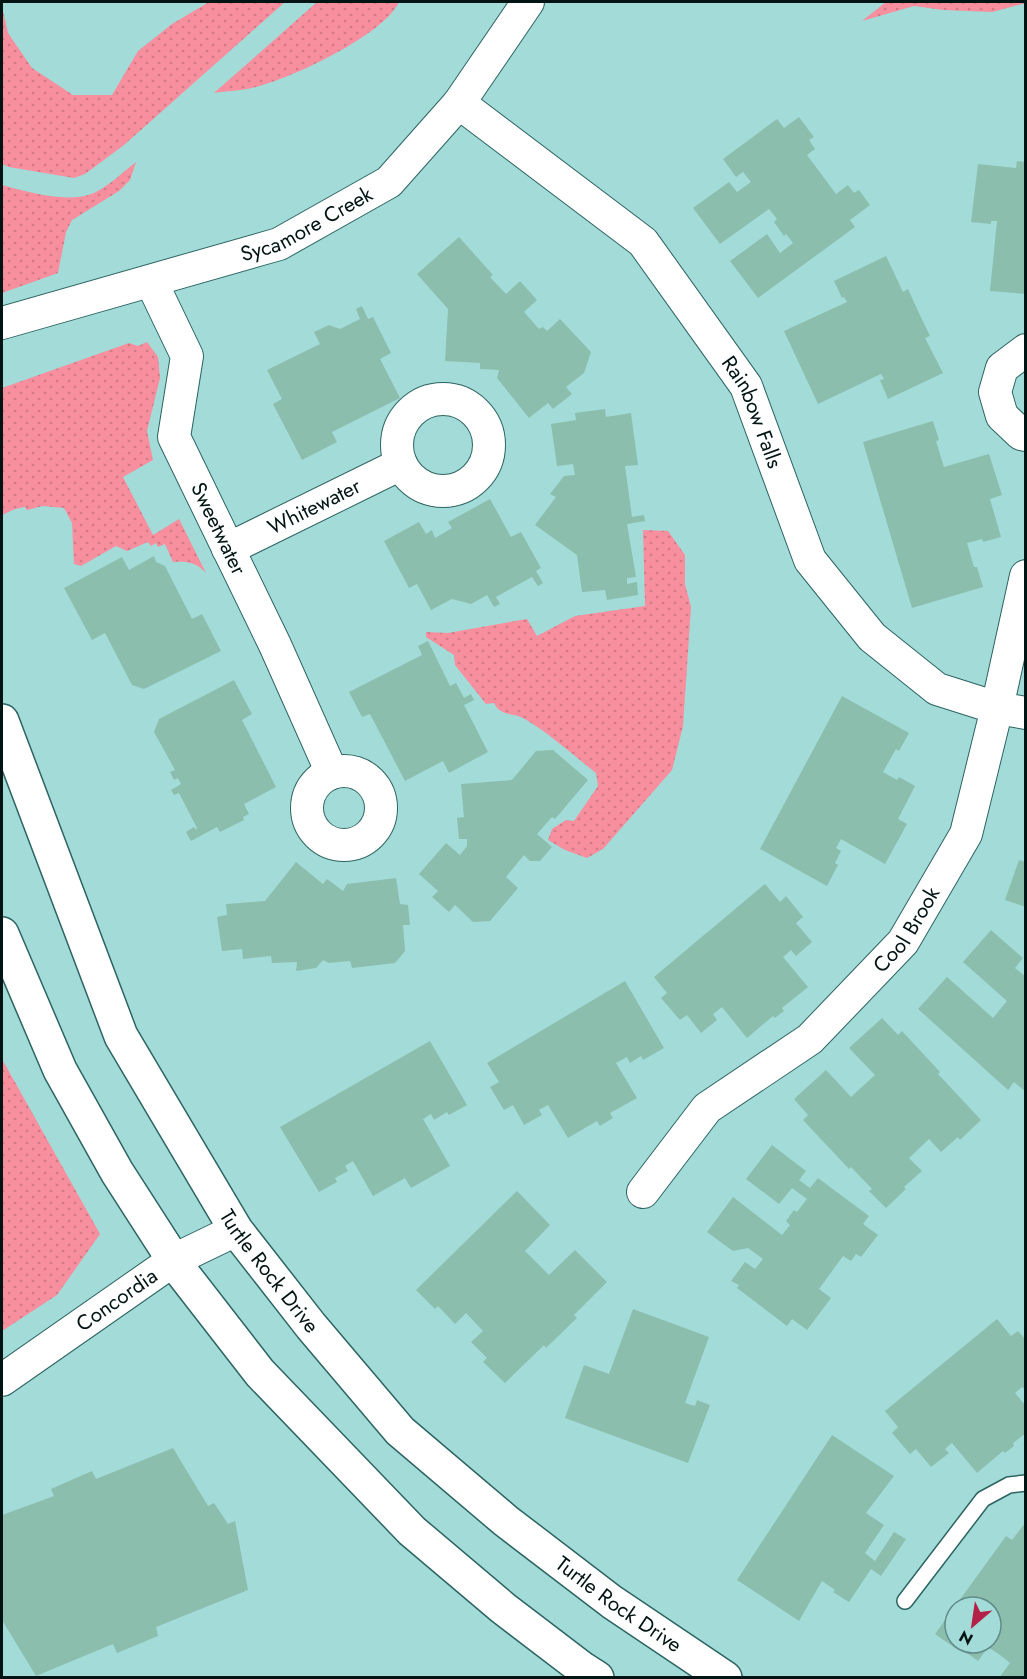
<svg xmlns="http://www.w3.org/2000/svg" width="1027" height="1679" font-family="Jost,sans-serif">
<defs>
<pattern id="grass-dots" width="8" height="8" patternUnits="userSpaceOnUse" patternTransform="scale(1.5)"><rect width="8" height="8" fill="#f88f9e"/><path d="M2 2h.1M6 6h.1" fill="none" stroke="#d37a87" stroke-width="1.8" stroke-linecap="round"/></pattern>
</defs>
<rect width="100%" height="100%" fill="#a2dbd8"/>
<g fill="url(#grass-dots)">
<path d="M 209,2 L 285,2 L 124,145 L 85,174 L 74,178 L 9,167 L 2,164 L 2,6 L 8,33 L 32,68 L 73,95 L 112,95 L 138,51 L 172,24 Z"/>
<path d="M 317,2 L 399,2 C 383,36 288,80 252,88 C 239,91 227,91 214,93 Z"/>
<path d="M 886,2 L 1025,2 L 1026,3 L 992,12 L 943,10 L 914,6 L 862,21 Z"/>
<path d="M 136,162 L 130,180 L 119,191 L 72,220 L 66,232 L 58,273 L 2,293 L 2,185 C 27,192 69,204 94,193 C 109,186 123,172 136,162 Z"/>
<path d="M 147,342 L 158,357 L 160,378 L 147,431 L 153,460 L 123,477 L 153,535 L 179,519 L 206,573 C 196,562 187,561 173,562 L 165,544 L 158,547 L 156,543 L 151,546 L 148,542 L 127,551 L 116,546 L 81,566 L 74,564 L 72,523 L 64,508 L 43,506 L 27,510 L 25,507 L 15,509 L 2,515 L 2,388 L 129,343 L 138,346 Z"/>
<path d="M 643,530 L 668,531 L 685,555 L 685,584 L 691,607 L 683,726 L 672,770 L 603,849 L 587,858 L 565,850 L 548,840 L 552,829 L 566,820 L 574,821 L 598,786 L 596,773 C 573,755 550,734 525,719 C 513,712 501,717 494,703 L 486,704 L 455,665 L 454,655 L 426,637 L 426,632 L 448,633 L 527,619 L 537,636 L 575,616 L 645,606 Z"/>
<path d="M 2,1059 L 100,1234 L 57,1295 L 2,1331 Z"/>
</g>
<g fill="#8cbead" fill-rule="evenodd">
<path d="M 799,117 L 814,137 L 809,140 L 815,149 L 807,155 L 836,194 L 848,185 L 854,193 L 859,190 L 870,205 L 850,220 L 855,227 L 758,298 L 730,261 L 767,234 L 780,253 L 793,243 L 786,234 L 784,236 L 774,222 L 777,219 L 769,209 L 720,244 L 693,208 L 729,182 L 737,192 L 751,182 L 743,172 L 736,177 L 723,159 L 777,119 L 784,128 Z"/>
<path d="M 1017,161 L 1026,162 L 1026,294 L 990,291 L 997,221 L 991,221 L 991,224 L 971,222 L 978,164 L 1016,168 Z"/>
<path d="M 459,237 L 493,275 L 490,277 L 506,294 L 520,281 L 537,300 L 524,312 L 539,329 L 543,327 L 547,331 L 560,319 L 591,352 L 584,373 L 566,387 L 572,394 L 553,409 L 548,403 L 529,418 L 497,378 L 499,370 L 480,369 L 480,363 L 445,361 L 448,309 L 417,274 Z"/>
<path d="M 886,256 L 903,292 L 908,289 L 918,311 L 930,336 L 925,338 L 943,373 L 888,399 L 880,380 L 884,379 L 881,374 L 818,404 L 784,331 L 847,302 L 844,297 L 842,298 L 834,281 Z"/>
<path d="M 362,306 L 368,319 L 373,317 L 391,353 L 380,359 L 400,398 L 332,432 L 337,442 L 302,460 L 273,404 L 282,399 L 267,370 L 320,344 L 314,332 L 329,325 L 340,329 L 360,319 L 356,309 Z"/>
<path d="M 605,409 L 606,417 L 631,413 L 638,465 L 625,466 L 632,517 L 644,515 L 645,521 L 627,524 L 636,577 L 627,578 L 627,584 L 637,582 L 638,595 L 607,600 L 605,590 L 582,592 L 577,555 L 535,525 L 556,497 L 550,494 L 564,476 L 575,475 L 573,464 L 557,466 L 551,424 L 576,420 L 575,413 Z"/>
<path d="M 933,421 L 939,440 L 936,441 L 944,467 L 989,454 L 1002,495 L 990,499 L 1001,537 L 983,542 L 982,539 L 967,543 L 974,567 L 977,567 L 983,587 L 912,608 L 863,442 Z"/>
<path d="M 490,499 L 511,537 L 521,532 L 541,568 L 536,571 L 543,583 L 538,586 L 532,577 L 496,597 L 500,604 L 494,607 L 487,595 L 471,604 L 452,599 L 431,610 L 417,584 L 409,588 L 384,541 L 419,522 L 426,534 L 432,530 L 435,538 L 452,528 L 448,522 Z"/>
<path d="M 154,556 L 156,562 L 165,566 L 192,619 L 202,614 L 221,651 L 144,689 L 132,685 L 105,633 L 92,640 L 64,588 L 122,557 L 129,570 Z"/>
<path d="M 428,641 L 450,686 L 456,683 L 464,698 L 471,694 L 474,700 L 464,705 L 488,752 L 449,773 L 443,761 L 405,781 L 370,714 L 362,717 L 349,692 L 422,655 L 418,646 Z"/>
<path d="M 234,680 L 252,714 L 242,720 L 276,787 L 244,804 L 249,814 L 243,817 L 244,820 L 220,832 L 217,827 L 191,841 L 186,832 L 194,827 L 196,830 L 197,828 L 179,793 L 174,795 L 171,790 L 181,784 L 178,778 L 174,780 L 170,772 L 175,770 L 154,732 L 159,719 Z"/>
<path d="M 842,696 L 909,733 L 899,751 L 896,749 L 883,772 L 897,780 L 899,777 L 915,786 L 898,819 L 907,824 L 885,864 L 841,839 L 836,848 L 841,851 L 835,863 L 838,865 L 827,886 L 760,849 Z"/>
<path d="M 553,750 L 588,780 L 555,819 L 552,817 L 537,834 L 552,847 L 540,861 L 530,861 L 524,855 L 506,877 L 518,888 L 490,921 L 473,922 L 455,905 L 449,912 L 432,897 L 438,891 L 419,874 L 446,843 L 460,855 L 467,846 L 467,839 L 459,839 L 457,818 L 464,817 L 461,784 L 512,780 L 536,751 Z"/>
<path d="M 1019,860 L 1026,862 L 1026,907 L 1005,900 Z"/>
<path d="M 296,862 L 323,884 L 327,879 L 343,891 L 347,884 L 396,878 L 400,904 L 408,905 L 410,925 L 403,925 L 405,951 L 395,963 L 352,968 L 350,961 L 329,963 L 323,960 L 316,968 L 296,971 L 297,962 L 272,963 L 271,956 L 243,959 L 242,949 L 222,951 L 217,917 L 227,915 L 226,904 L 265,901 Z"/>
<path d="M 765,884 L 780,902 L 786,896 L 803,917 L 796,923 L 812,942 L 796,956 L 791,950 L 783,957 L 808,987 L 782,1008 L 784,1011 L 780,1014 L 775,1018 L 773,1016 L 747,1038 L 722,1007 L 713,1014 L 717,1020 L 701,1033 L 687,1015 L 680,1020 L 661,998 L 667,993 L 654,977 Z"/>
<path d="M 991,930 L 1023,958 L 1015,968 L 1026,977 L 1026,1092 L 1014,1082 L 1008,1090 L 918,1009 L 947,977 L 993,1018 L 1007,1001 L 963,962 Z"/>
<path d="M 625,981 L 664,1048 L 643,1060 L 641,1056 L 630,1063 L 627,1057 L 616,1063 L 637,1098 L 610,1113 L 613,1118 L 600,1126 L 597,1121 L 568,1138 L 548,1105 L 539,1110 L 542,1115 L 524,1125 L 513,1105 L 504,1110 L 490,1087 L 499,1082 L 487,1063 Z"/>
<path d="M 882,1018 L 898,1035 L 902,1031 L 940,1072 L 938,1074 L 981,1120 L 960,1140 L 958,1137 L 941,1152 L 929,1139 L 909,1158 L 922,1171 L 904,1187 L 906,1189 L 886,1208 L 869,1191 L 872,1189 L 851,1167 L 849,1169 L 803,1120 L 808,1115 L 794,1099 L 826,1070 L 851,1097 L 875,1075 L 849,1048 Z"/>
<path d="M 430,1041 L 467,1105 L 449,1115 L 447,1112 L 434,1120 L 431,1114 L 423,1119 L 450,1166 L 411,1188 L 405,1178 L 373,1196 L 353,1161 L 345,1166 L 348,1171 L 335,1178 L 337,1182 L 319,1192 L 280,1127 Z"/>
<path d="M 772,1145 L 806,1171 L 799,1180 L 810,1188 L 818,1178 L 869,1216 L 863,1224 L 878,1235 L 861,1257 L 856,1254 L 851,1261 L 843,1256 L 819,1289 L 831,1298 L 807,1330 L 792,1319 L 787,1326 L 737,1288 L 739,1285 L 731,1281 L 745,1262 L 755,1269 L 763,1259 L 748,1248 L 733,1251 L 707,1232 L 733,1197 L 782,1235 L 790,1225 L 786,1221 L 794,1210 L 797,1212 L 807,1199 L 792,1188 L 779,1204 L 746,1179 Z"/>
<path d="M 517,1191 L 550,1225 L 525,1251 L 549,1275 L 575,1250 L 607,1282 L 574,1315 L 577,1318 L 546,1348 L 544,1345 L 505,1383 L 483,1362 L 487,1358 L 471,1342 L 483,1331 L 466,1313 L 455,1324 L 438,1306 L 435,1309 L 416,1290 Z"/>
<path d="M 633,1309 L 709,1337 L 685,1403 L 695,1406 L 697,1400 L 710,1405 L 688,1463 L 565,1418 L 584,1365 L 609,1374 Z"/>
<path d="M 997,1319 L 1011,1336 L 1018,1331 L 1026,1340 L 1026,1390 L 1022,1387 L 1015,1393 L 1026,1406 L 1026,1433 L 1013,1443 L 1014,1446 L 1005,1453 L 1003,1451 L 977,1473 L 952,1443 L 945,1449 L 949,1453 L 931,1467 L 916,1449 L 910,1454 L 892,1433 L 898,1427 L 885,1411 Z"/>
<path d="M 832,1435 L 894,1476 L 866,1513 L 884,1525 L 865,1553 L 875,1561 L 894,1532 L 906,1539 L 881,1576 L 871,1569 L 849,1602 L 833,1592 L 835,1590 L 822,1581 L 799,1621 L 737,1580 Z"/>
<path d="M 173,1448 L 208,1506 L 214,1503 L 228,1524 L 235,1521 L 248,1590 L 156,1627 L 158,1636 L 117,1653 L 113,1644 L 36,1676 L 2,1620 L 2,1515 L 54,1496 L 51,1489 L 92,1471 L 96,1479 Z"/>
<path d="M 1026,1522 L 1026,1678 L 999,1678 L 1010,1663 L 1000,1655 L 988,1647 L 978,1661 L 960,1648 L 958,1650 L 935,1634 L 1006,1536 L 1012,1540 ZM 955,1607 L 991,1607 L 991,1643 L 955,1643 Z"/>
</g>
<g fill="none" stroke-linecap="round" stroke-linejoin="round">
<defs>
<path id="lane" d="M 905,1601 L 983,1499 L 1009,1485 L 1026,1483"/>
<g id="street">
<path id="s1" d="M 459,103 L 643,242 L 746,386 L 810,560 L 872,637 L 937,689 L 997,708 L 1026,713"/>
<path id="s2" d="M 151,281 L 187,356 L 174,437 L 275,645 L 332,773"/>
<path id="s3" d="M 2,323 L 279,244 L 389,182 L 459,103 L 528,2"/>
<path d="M 1026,350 L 1002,368 L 995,392 L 1002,416 L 1021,434 L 1026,435"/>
<circle cx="443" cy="445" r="46"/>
<path id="s4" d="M 228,549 L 401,464"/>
<circle cx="344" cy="808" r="37"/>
<path id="s5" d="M 643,1192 L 707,1108 L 810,1039 L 903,942 L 966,834 L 997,708 L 1026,576"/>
<path id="s6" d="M 2,1380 L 174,1260 L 236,1230"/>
</g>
<g id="secondary">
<path id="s7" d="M 2,721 L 121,1036 L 236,1230 L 311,1326 L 400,1431 L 506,1521 L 612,1602 L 725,1678"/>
<path d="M 2,934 L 60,1070 L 117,1172 L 180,1270 L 260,1373 L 412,1531 L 503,1608 L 583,1669 L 597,1678"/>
</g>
</defs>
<use href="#lane" stroke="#2c6462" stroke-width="18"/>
<use href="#street" stroke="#2c6462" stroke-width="34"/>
<use href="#secondary" stroke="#2c6462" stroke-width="36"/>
<use href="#lane" stroke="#fff" stroke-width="15"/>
<use href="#street" stroke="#fff" stroke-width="32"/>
<use href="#secondary" stroke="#fff" stroke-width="33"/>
</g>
<g text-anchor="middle" stroke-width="5" stroke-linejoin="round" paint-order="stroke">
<g font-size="21" fill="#001413" stroke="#a2dbd8">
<text dy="7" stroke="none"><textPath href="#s3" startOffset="321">Sycamore Creek</textPath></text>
<text dy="7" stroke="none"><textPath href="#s1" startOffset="434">Rainbow Falls</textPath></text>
<text dy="7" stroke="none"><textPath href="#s4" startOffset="96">Whitewater</textPath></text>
<text dy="7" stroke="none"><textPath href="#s2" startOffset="267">Sweetwater</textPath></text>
<text dy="7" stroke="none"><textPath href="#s5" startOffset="376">Cool Brook</textPath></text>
<text dy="7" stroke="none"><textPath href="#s7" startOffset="615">Turtle Rock Drive</textPath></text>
<text dy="7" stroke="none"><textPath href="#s6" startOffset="140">Concordia</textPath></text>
<text dy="7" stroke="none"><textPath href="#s7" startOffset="1101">Turtle Rock Drive</textPath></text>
</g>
</g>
<rect width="1027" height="1679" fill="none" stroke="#001413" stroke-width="6"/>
<g transform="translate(973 1625) rotate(209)"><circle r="28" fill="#a2dbd8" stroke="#618b89" stroke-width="1.5"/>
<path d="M0-4.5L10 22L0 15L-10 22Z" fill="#b32149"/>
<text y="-9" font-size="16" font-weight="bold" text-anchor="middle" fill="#001413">N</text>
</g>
</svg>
